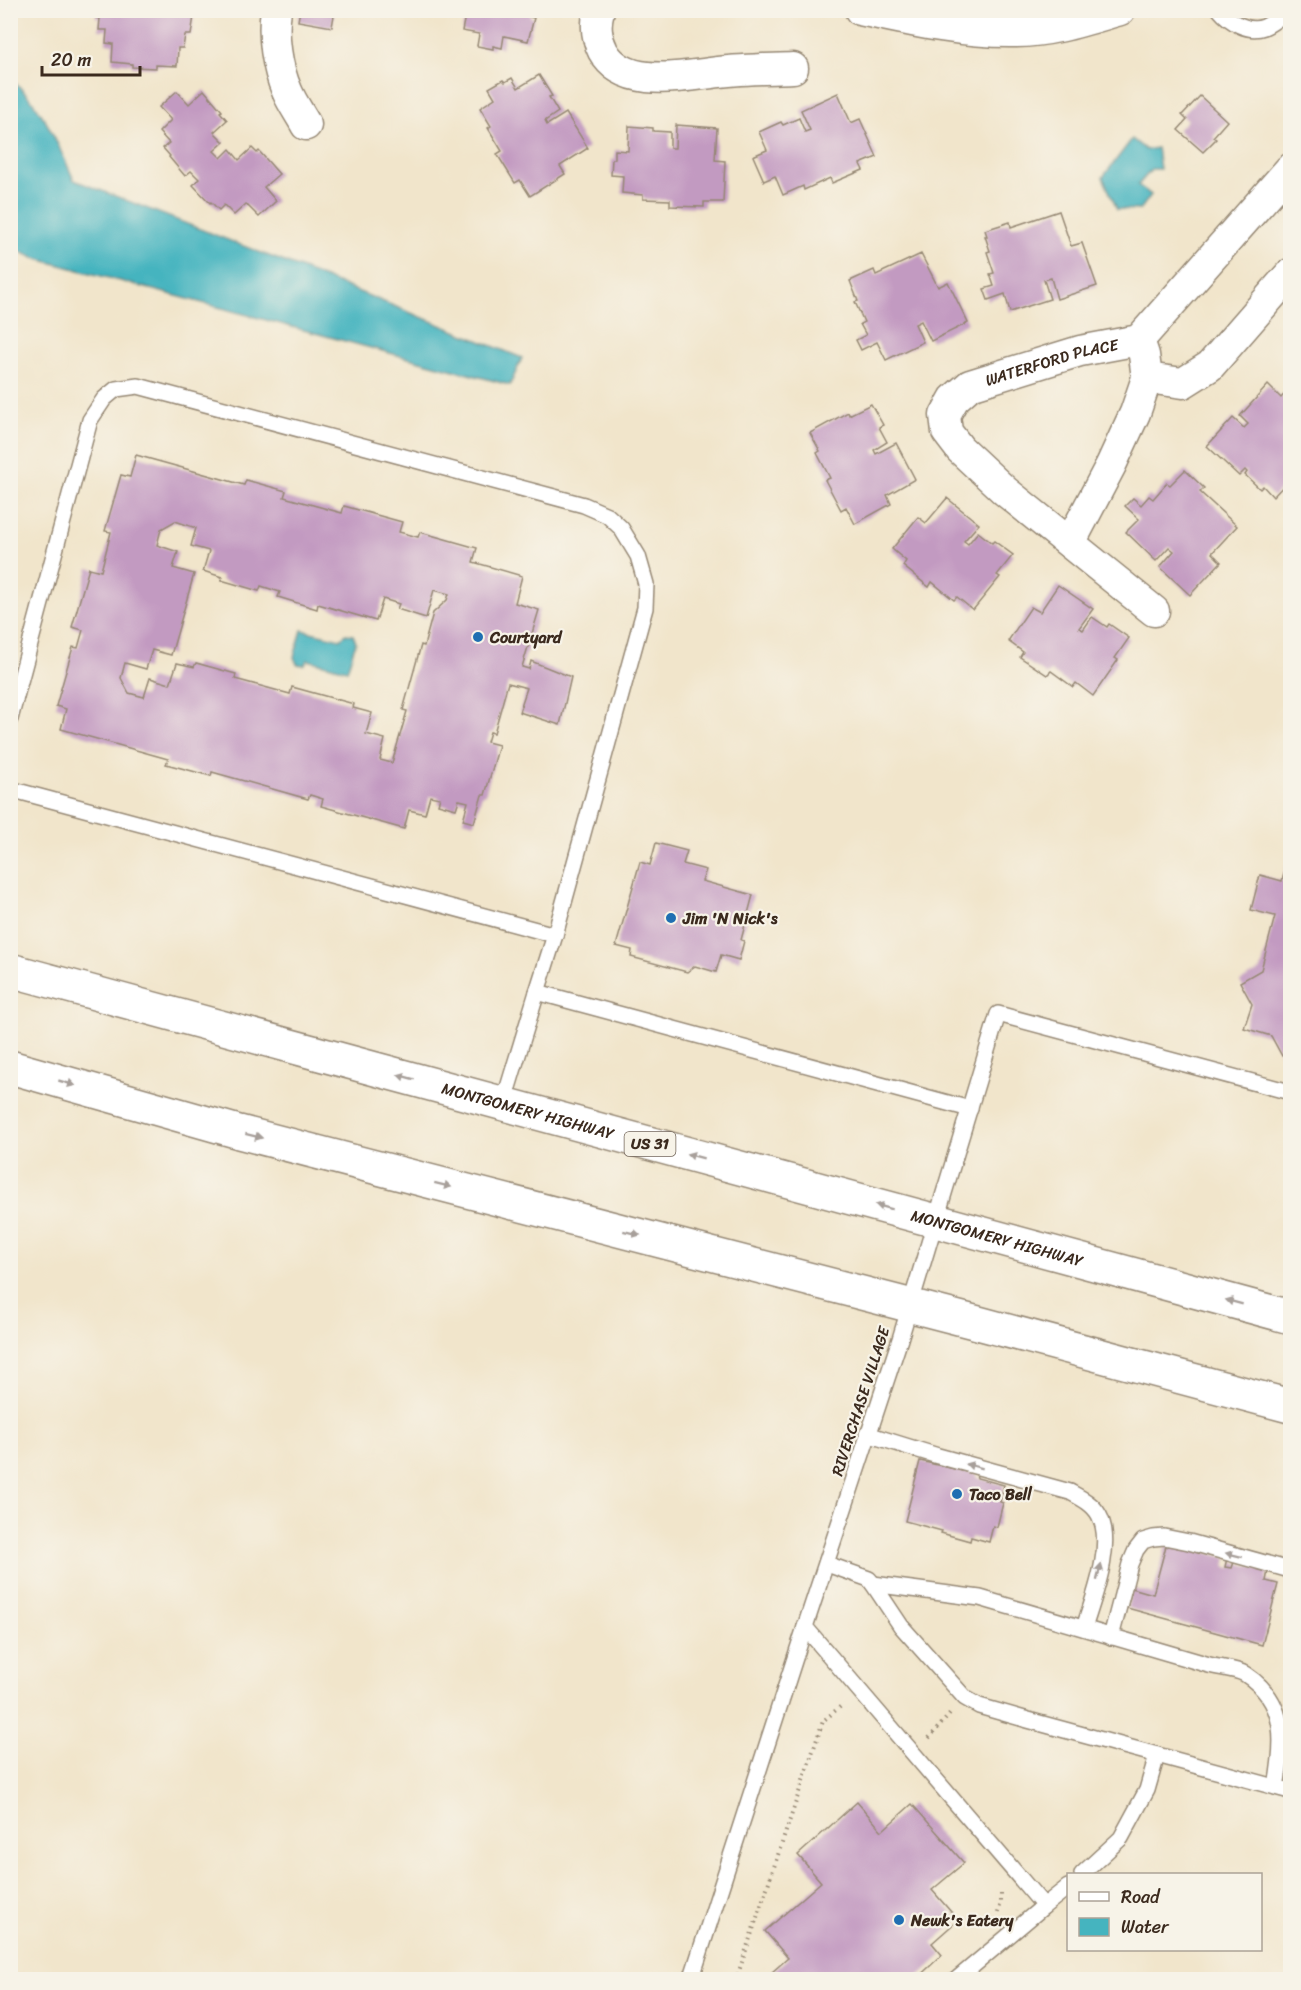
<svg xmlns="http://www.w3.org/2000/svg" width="1301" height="1990" font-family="Sriracha,sans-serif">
<rect width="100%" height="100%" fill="#f7f3e8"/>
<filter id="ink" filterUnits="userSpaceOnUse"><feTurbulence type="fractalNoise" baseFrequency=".0167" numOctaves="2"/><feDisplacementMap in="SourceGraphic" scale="12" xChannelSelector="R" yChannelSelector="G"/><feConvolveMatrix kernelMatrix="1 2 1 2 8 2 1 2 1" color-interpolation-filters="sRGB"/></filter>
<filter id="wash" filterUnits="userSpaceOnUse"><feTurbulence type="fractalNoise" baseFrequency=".008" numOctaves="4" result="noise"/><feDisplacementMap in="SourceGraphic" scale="24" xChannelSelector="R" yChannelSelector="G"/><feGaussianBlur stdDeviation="1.35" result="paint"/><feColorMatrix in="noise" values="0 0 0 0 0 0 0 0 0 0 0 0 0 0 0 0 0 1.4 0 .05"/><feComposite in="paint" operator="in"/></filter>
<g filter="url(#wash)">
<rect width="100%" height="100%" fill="#f1e5cb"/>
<g fill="#45b4bf" stroke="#406f6e" stroke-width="1.5">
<path d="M 11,80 C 41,101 59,147 74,180 L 300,268 L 522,358 L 510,385 L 34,258 L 11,247 Z"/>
<path d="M 1132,139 L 1146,150 L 1157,148 L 1160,169 L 1152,169 L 1138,185 L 1151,195 L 1140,210 L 1117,209 L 1103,177 Z"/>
<path d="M 302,630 L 340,639 L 346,634 L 353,635 L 356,642 L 347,670 L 308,660 L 304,665 L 297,664 L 294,657 Z"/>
</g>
<g id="blocks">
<g fill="#c29ac1" fill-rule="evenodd">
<path d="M 96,10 L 195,10 L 191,35 L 185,35 L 183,48 L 178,48 L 177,66 L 156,65 L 156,68 L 132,67 L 132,64 L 112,62 L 113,44 L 106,43 L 107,30 L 99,30 L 100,18 L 96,18 Z"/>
<path d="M 300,10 L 335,10 L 332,27 L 298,21 Z"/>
<path d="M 466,10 L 532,10 L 530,17 L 534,18 L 528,41 L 504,36 L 502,48 L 493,46 L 493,49 L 477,46 L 479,34 L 462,31 Z"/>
<path d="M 539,75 L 552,96 L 549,97 L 558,112 L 545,121 L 547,125 L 566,113 L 588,148 L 560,166 L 565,174 L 530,196 L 520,180 L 515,183 L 497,154 L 502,151 L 488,128 L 491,126 L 480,108 L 495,98 L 489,88 L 503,80 L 505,82 L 512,78 L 518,88 Z"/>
<path d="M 204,90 L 222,111 L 220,112 L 227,120 L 214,132 L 224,142 L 214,151 L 221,158 L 230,149 L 239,160 L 252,148 L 257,153 L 259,151 L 279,174 L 264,187 L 276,201 L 259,217 L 246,204 L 234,215 L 224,205 L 219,210 L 211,202 L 210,203 L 193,185 L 199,179 L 191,171 L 185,176 L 169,157 L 170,156 L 163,148 L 169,143 L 159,132 L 171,120 L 159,107 L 177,91 L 189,104 Z"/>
<path d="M 838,93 L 851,123 L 860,119 L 877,157 L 860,164 L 863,170 L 832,183 L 830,178 L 804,190 L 803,186 L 783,195 L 775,176 L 764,181 L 753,156 L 767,150 L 759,132 L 781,122 L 783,125 L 799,118 L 805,132 L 810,130 L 801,110 Z"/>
<path d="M 1200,96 L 1227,121 L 1213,137 L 1216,139 L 1203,152 L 1178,130 L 1187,120 L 1182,115 Z"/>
<path d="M 676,125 L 717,128 L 715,160 L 725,161 L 723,202 L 704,202 L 704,207 L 670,206 L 670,200 L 643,199 L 643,195 L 622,193 L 623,176 L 611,175 L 612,159 L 615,159 L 615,150 L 628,151 L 629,126 L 653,128 L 653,131 L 670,132 L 670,148 L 675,148 Z"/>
<path d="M 1059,211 L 1071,246 L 1082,243 L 1097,286 L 1057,299 L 1051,278 L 1044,280 L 1050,299 L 1010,312 L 1005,294 L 988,300 L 984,289 L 994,286 L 990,274 L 994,273 L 987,252 L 990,251 L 985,236 L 987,236 L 985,230 L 1010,222 L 1011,227 Z"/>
<path d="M 921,254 L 938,287 L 948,282 L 968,323 L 931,341 L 921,321 L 915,324 L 923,342 L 886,360 L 877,342 L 861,350 L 856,340 L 866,335 L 860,324 L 864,322 L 855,302 L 858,301 L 850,281 L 874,270 L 876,275 Z"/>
<path d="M 1268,385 L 1281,398 L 1290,388 L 1290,479 L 1273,497 L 1263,486 L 1260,489 L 1245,475 L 1247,472 L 1245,470 L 1239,476 L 1207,446 L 1233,418 L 1244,428 L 1248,424 L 1240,416 Z"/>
<path d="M 871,404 L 883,425 L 879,427 L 887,442 L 874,450 L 876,454 L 896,443 L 915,479 L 887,495 L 891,504 L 855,524 L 846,507 L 841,510 L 825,480 L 830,478 L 817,453 L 820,451 L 810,433 L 848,412 L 849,415 Z"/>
<path d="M 136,455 L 244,485 L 246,480 L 286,491 L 284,497 L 342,513 L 344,506 L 402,522 L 399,532 L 418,537 L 420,532 L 477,548 L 473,562 L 522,576 L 515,603 L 539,610 L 522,667 L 529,669 L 531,661 L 571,677 L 560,725 L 519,712 L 527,688 L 508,683 L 494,733 L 490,732 L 487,742 L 499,745 L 485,795 L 482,795 L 474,823 L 463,820 L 468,802 L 459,800 L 456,809 L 438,804 L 440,798 L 430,796 L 425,814 L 409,810 L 404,829 L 321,806 L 323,799 L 310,795 L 308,799 L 212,772 L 211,776 L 166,764 L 168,759 L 61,729 L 66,709 L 56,706 L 73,647 L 78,648 L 83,630 L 72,627 L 89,568 L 101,571 L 111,532 L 105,531 L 121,475 L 130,477 ZM 175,521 L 196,528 L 191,546 L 209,551 L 203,571 L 222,577 L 221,580 L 259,591 L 261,586 L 280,592 L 278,597 L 317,609 L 318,604 L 376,621 L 383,599 L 399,604 L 397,609 L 426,618 L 434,590 L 449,594 L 447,600 L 433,613 L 424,646 L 421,645 L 403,710 L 407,711 L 392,763 L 380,760 L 385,739 L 366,734 L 372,713 L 353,708 L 354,704 L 292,687 L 290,694 L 235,679 L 236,674 L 196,663 L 194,667 L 177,663 L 170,684 L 150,678 L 144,697 L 129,693 L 121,678 L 125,663 L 146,669 L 152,650 L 171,655 L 194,574 L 173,568 L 178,552 L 157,545 L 161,529 Z"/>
<path d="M 1185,470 L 1204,488 L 1200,492 L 1237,526 L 1212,553 L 1221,562 L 1190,595 L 1160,567 L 1174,551 L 1169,547 L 1156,561 L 1126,532 L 1139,519 L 1125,506 L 1133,498 L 1141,505 L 1149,496 L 1153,499 L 1167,483 L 1170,485 Z"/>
<path d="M 947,498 L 979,524 L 964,541 L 968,544 L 978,532 L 992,543 L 994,541 L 1013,555 L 997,575 L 1000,577 L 973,610 L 957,597 L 954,600 L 932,582 L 929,587 L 903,566 L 906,561 L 892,549 L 918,517 L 926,523 Z"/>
<path d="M 1058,585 L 1093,609 L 1079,628 L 1083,630 L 1092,617 L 1107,627 L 1109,624 L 1129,638 L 1115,658 L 1118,660 L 1093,696 L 1076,683 L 1073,687 L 1051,671 L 1047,675 L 1020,657 L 1023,652 L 1008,641 L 1031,607 L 1040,612 Z"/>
<path d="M 656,843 L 687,851 L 683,864 L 706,870 L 702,881 L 753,895 L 741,940 L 744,941 L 739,960 L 721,955 L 716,972 L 695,966 L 687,972 L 631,957 L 632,950 L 616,946 L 640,862 L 650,865 Z"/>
<path d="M 1290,853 L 1290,1052 L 1282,1056 L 1271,1036 L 1244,1028 L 1252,1004 L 1240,982 L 1261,970 L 1275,916 L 1251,910 L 1260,875 L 1282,881 Z"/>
<path d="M 920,1461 L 976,1474 L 977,1478 L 1004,1485 L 1000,1502 L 1003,1503 L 997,1527 L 993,1526 L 989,1542 L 971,1537 L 970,1541 L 941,1533 L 942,1531 L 905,1521 Z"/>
<path d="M 1167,1542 L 1227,1558 L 1225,1567 L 1232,1568 L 1234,1562 L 1268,1571 L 1266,1581 L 1278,1584 L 1262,1645 L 1127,1608 L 1132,1588 L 1153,1594 Z"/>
<path d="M 857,1802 L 882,1831 L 912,1804 L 964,1863 L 932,1890 L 958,1920 L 932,1943 L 942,1955 L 915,1980 L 763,1980 L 788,1958 L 765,1931 L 821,1882 L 798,1855 Z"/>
</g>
</g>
</g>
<g filter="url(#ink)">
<use href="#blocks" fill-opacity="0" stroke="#968874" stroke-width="1.5"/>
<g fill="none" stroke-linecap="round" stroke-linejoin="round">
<defs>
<g id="service">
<path d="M 1220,10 C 1230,22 1248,33 1264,27 C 1273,23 1281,16 1289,10"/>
<path d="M 10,719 L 90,420 L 104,399 L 116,389 L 138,386 L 584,505 L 607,515 L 621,528 L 638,556 L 646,584 L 645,608 L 555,935"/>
<path d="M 10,789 L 555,935 L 537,992"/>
<path d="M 503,1104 L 537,992 L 970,1109"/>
<path d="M 867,1434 L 938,1456 L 1070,1492 C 1081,1498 1093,1504 1099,1515 C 1115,1544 1093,1599 1084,1628"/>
<path d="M 827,1564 L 869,1579 L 873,1584"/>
<path d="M 1111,1637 L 1130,1564 L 1136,1550 L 1143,1541 L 1153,1538 L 1164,1537 L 1189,1542 L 1290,1570"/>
<path d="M 1276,1787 C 1284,1742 1288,1702 1245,1674 C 1236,1669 1220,1668 1209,1665 L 980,1598 L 873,1584 L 901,1626 L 965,1698 L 979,1706 L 1028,1720 L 1290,1791"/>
<path d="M 1082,1874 L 1121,1838 L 1147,1790 L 1157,1755"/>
<path d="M 1044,1906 L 1068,1887"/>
<path d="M 691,1980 L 805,1627"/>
<path d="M 956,1980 L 1044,1906 L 805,1627 L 900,1339 L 998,1014 L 1290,1092"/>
</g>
<g id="minor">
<path d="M 276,10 C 272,35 277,68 287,91 C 292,103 300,114 306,125"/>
<path d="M 599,10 C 595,25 596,37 603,51 C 624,90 683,76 719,72 C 743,69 769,69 793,68"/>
<path d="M 860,10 C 911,21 963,33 1016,32 C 1051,32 1086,20 1120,10"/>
<path d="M 1147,378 L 1183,383 L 1210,366 L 1290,274"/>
<path d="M 1070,543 L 1111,465 L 1135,413 L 1147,378 L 1144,355 L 1139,340"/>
<path id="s1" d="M 1154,611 L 1005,491 L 960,449 L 947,432 L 945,415 L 954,399 L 970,385 L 1080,351 L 1139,340 L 1290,169"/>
</g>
<g id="primary">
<path id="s2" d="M 10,970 L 1290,1317"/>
<path d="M 10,1067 L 239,1132 L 978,1323 L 1290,1406"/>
</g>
</defs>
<use href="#service" stroke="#968874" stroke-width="18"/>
<use href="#minor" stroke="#968874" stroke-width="33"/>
<use href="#primary" stroke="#968874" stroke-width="36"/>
<g stroke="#968874" stroke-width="4" stroke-dasharray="1.5 4.5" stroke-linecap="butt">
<path d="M 929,1738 L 950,1714"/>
<path d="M 998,1913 L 1001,1903 L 1001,1894"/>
<path d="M 736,1980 L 823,1721 L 841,1706"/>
</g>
<use href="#service" stroke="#fff" stroke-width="15"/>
<use href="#minor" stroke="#fff" stroke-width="30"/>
<use href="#primary" stroke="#fff" stroke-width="33"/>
</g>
<defs><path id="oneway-solid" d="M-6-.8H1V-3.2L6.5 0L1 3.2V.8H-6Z" transform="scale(1.5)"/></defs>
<g fill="#a79f9a">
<use href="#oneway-solid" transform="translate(406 1077) rotate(-165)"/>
<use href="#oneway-solid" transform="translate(67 1083) rotate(16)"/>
<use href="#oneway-solid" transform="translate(254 1136) rotate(14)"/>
<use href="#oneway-solid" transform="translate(695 1156) rotate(-165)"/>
<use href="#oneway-solid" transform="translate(443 1185) rotate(14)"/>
<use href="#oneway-solid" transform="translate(884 1207) rotate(-165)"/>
<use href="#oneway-solid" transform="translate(632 1233) rotate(14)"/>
<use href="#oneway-solid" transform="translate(1234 1302) rotate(-165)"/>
<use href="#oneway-solid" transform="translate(974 1466) rotate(-165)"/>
<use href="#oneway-solid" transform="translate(1234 1555) rotate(-166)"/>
<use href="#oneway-solid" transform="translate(1099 1572) rotate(-76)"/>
</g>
</g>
<g fill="#1f6fb2" stroke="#f7f3e8" stroke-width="2">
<circle cx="478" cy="637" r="6"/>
<circle cx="671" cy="918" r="6"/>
<circle cx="957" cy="1494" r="6"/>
<circle cx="899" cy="1920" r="6"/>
</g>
<g text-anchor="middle" stroke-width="4.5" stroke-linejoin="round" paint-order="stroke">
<rect fill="#f7f3e8" stroke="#73665b" stroke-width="1.5" x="624.5" y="1132" width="51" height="24" rx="4.5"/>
<g font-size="15" font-weight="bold" fill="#3b2a1e">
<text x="650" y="1149">US 31</text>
</g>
<g font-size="16" fill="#3b2a1e" stroke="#f7f3e8">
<text dy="6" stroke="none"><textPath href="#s1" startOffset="416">WATERFORD PLACE</textPath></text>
<text dy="6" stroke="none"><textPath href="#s2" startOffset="537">MONTGOMERY HIGHWAY</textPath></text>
<text dy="6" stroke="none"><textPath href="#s2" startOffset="1023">MONTGOMERY HIGHWAY</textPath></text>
<text transform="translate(860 1401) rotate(-72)" y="6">RIVERCHASE VILLAGE</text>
</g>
<g font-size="16" font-weight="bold" fill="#3b2a1e" stroke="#f7f3e8" text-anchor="start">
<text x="490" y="643">Courtyard</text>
<text x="683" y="924">Jim 'N Nick's</text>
<text x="969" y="1500">Taco Bell</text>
<text x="911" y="1926">Newk's Eatery</text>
</g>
</g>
<rect width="1301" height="1990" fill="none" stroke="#f7f3e8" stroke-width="36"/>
<rect x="1067" y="1873" width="195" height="78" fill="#f7f3e8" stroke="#aca397" stroke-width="1.5"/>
<rect x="1079" y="1892" width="30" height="9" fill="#ffffff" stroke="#aca397" stroke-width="1.5"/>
<text x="1121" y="1903" font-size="18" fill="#3b2a1e">Road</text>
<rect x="1079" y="1918" width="30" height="18" fill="#45b4bf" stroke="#aca397" stroke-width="1.5"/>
<text x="1121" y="1933" font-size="18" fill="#3b2a1e">Water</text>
<path d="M42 66v9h98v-9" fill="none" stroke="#3b2a1e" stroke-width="3"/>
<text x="51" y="66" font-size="18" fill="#3b2a1e" stroke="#f7f3e8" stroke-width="4.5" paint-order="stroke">20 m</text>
</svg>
